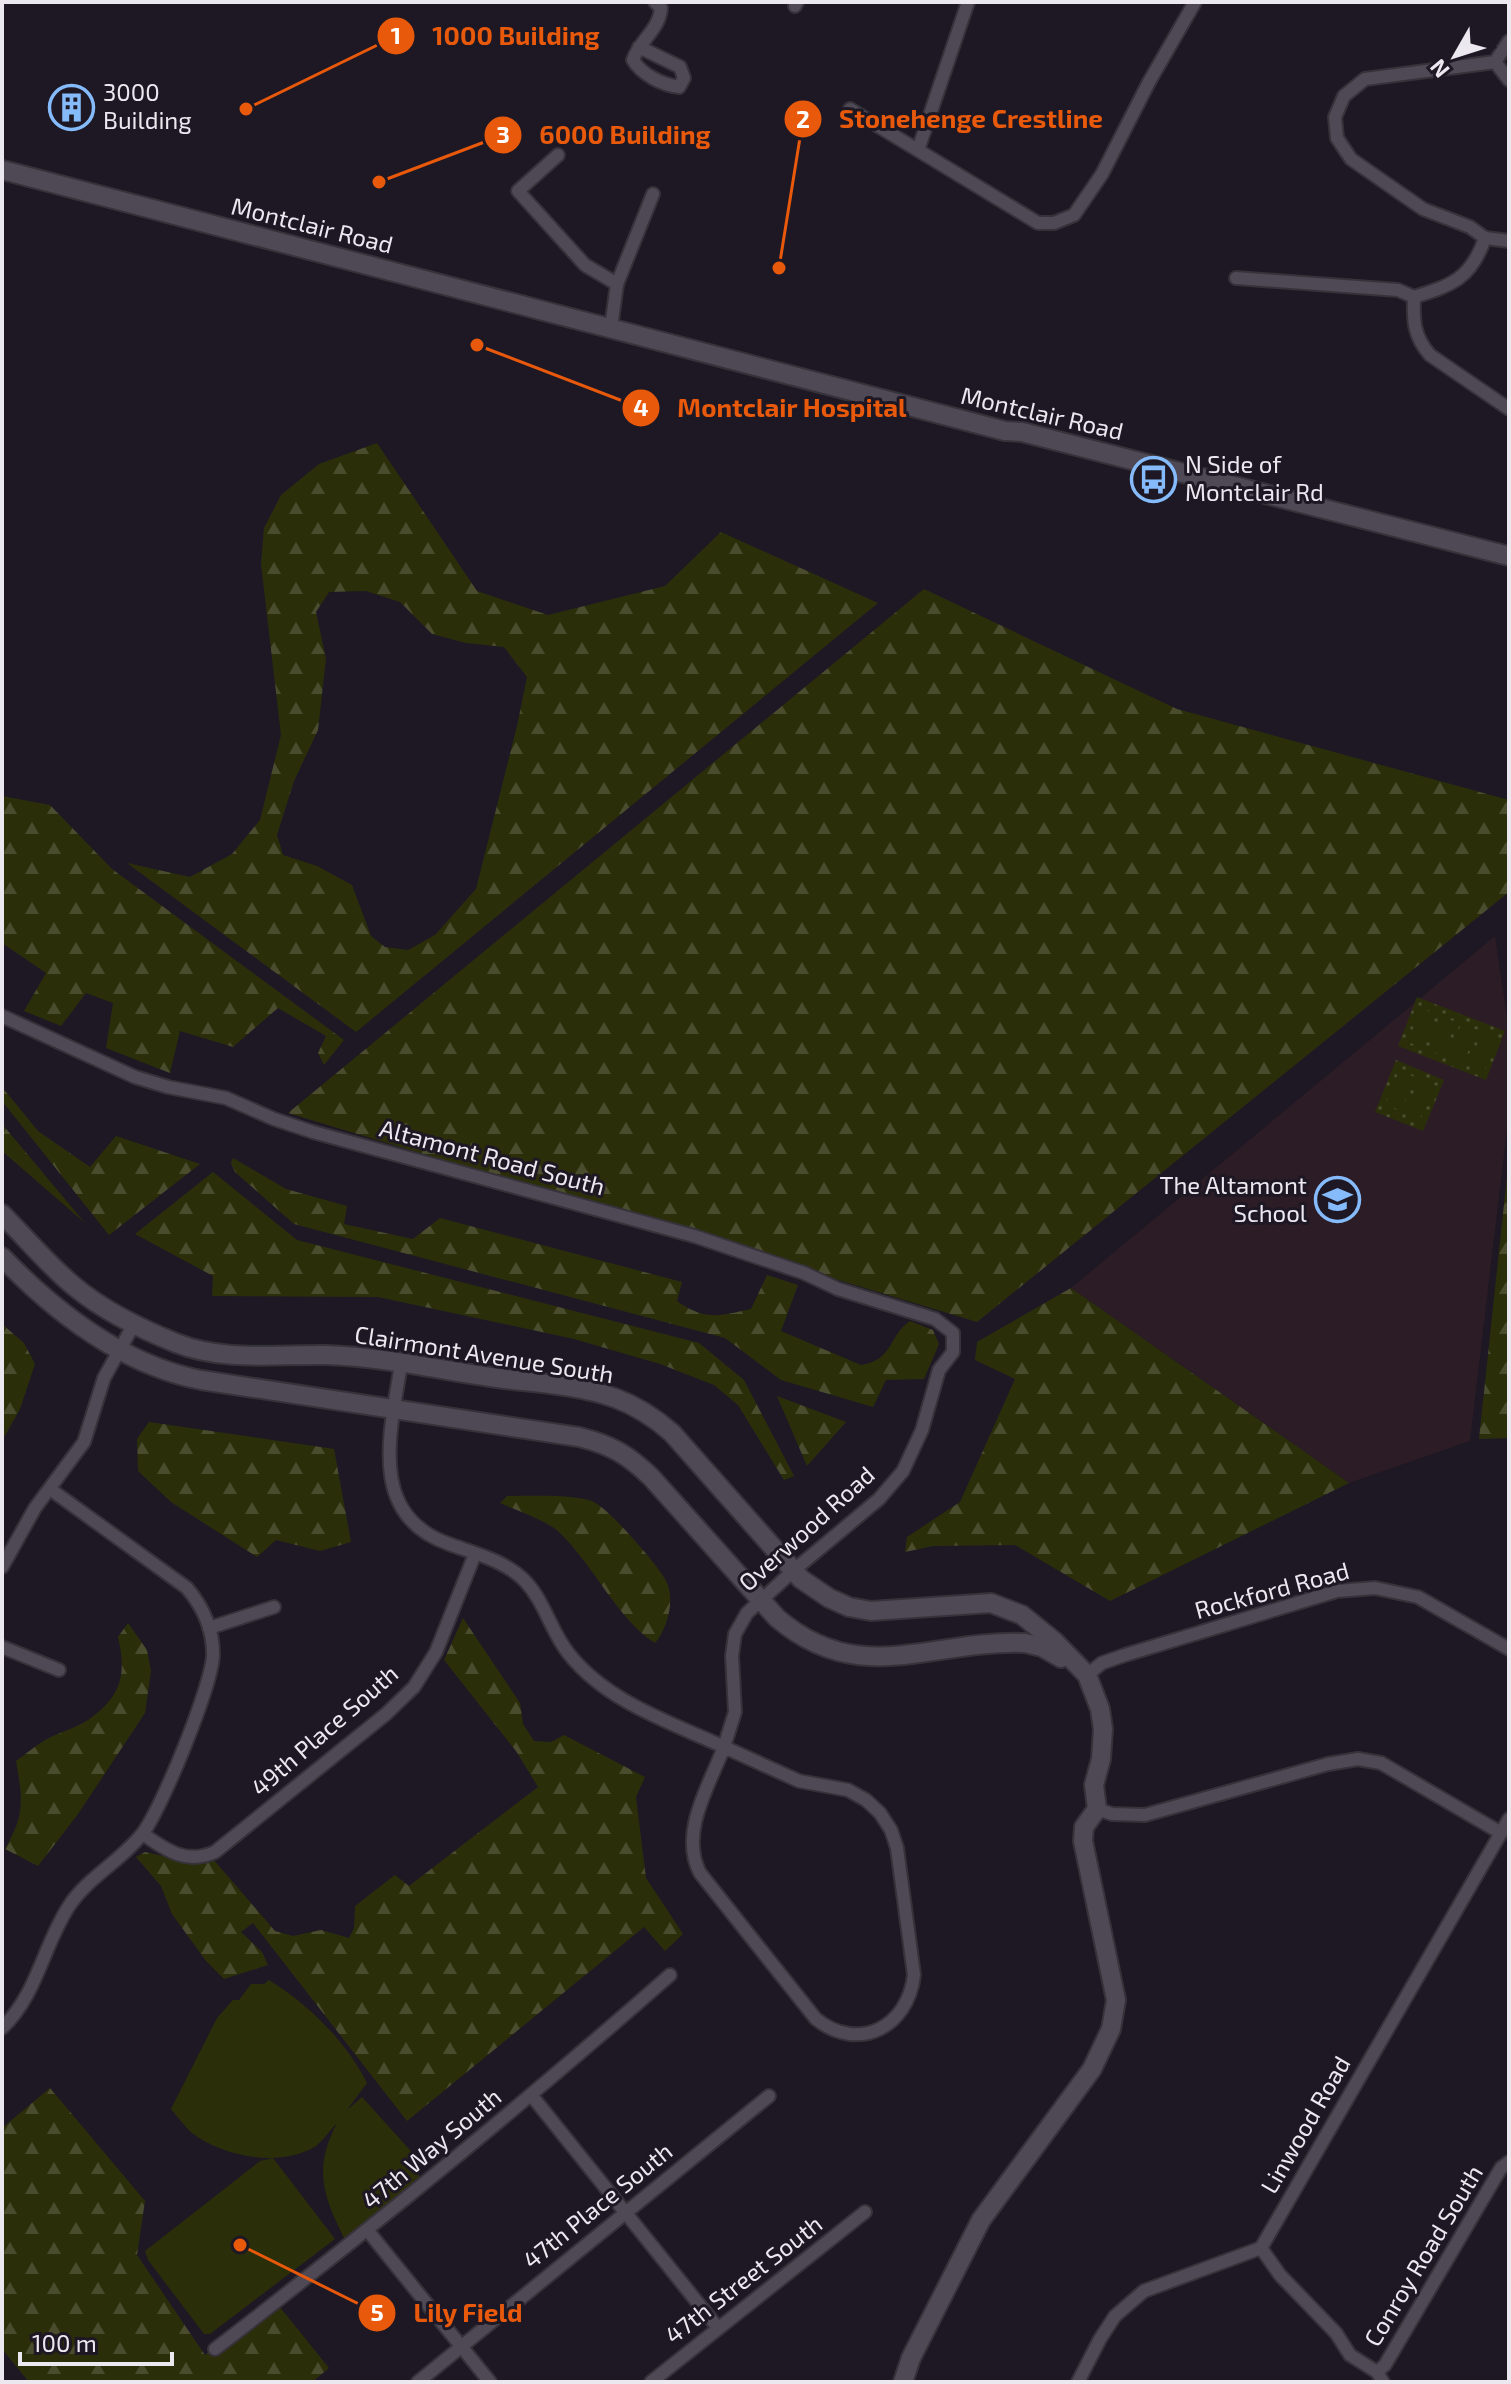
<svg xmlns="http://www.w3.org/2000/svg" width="1511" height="2384" font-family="'Exo 2',sans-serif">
<defs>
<pattern id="forest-firs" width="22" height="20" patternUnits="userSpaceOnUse" patternTransform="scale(2)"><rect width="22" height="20" fill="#2a2f0a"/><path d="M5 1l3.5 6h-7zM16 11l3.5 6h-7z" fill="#494d2e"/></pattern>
<pattern id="park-dots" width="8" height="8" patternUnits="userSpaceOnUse" patternTransform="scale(2)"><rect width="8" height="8" fill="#2a2f0a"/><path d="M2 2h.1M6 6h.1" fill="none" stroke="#494d2e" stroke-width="1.8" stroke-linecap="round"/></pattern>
</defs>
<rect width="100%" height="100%" fill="#1d1823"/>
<path fill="#2c1c25" d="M 1495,936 L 1509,1031 L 1509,1112 L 1470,1441 L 1349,1483 L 1071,1288 Z"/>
<g fill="url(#forest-firs)" fill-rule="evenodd">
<path d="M 377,443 L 477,591 L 548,615 L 665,586 L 721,532 L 878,603 L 356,1032 L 127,863 L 190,877 L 232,854 L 260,820 L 281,735 L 261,564 L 264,528 L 281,495 L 319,464 ZM 366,591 L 400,602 L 432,634 L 466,643 L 504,647 L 527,677 L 517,726 L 476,889 L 435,935 L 408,950 L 385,947 L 371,936 L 352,885 L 317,866 L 283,855 L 277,835 L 294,781 L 318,730 L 326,659 L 316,612 L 329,592 Z"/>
<path d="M 924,589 L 1177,709 L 1509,800 L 1509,892 L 977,1322 L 288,1113 Z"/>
<path d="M 2,796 L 50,805 L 112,869 L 344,1040 L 324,1065 L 318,1053 L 326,1036 L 278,1008 L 233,1047 L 180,1031 L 170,1073 L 106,1048 L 113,1003 L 86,993 L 61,1026 L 24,1011 L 46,973 L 2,943 Z"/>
<path d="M 2,1087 L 38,1131 L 90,1167 L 116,1136 L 200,1164 L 109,1235 L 2,1101 Z"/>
<path d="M 2,1124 L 85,1223 L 2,1151 Z"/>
<path d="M 1509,1157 L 1509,1438 L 1479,1439 Z"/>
<path d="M 233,1158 L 286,1189 L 347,1206 L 344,1224 L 413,1239 L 440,1218 L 682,1282 L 677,1301 C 705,1321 719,1316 751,1309 L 767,1275 L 798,1285 L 781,1331 L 861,1365 C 894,1360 888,1336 910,1321 L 933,1330 L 939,1344 L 924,1379 L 886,1380 L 873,1407 L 781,1380 L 725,1338 L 294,1224 L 235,1172 L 231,1163 Z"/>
<path d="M 213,1172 L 297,1240 L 699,1343 L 744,1380 L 794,1476 L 784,1480 L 738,1405 L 714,1385 L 660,1364 L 574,1339 L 378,1297 L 212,1296 L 213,1276 L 135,1234 Z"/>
<path d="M 1071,1288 L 1349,1483 L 1110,1601 L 1015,1545 L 933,1546 L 905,1552 L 907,1537 L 960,1502 L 1015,1379 L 975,1360 L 977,1342 Z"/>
<path d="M 2,1324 L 24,1343 L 35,1364 L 20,1409 L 2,1441 Z"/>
<path d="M 777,1396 L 846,1422 L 807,1466 Z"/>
<path d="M 149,1422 L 334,1449 L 351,1542 L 320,1551 L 276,1540 L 257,1557 L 171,1502 L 138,1471 L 137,1439 Z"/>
<path d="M 507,1496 C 528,1496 577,1494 594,1502 C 610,1510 656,1563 665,1579 C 676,1597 668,1628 655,1643 C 619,1621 593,1565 561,1534 C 549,1521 517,1511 500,1503 Z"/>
<path d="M 463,1618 L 520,1703 L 523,1724 L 534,1741 L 551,1742 L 564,1735 L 645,1777 L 636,1797 L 646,1878 L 683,1934 L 665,1951 L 644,1927 L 407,2121 L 253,1923 L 241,1932 L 262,1952 L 268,1965 L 224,1979 L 206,1961 L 172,1914 L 161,1886 L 136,1857 L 145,1852 L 199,1864 L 213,1859 L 275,1931 L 293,1936 L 321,1930 L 349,1938 L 354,1928 L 355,1906 L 395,1875 L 409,1886 L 538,1787 L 516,1751 L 444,1660 Z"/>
<path d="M 128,1623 L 147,1650 L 151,1671 L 145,1713 L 78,1814 L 38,1866 L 5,1849 C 25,1814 23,1800 16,1761 C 26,1754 36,1745 47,1739 C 60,1732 76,1728 88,1720 C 121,1697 127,1675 118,1637 Z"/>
<path d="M 50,2088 L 145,2201 L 137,2255 L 205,2355 L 279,2306 L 329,2368 L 312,2382 L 29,2382 L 2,2349 L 2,2128 Z"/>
</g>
<g fill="url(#park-dots)">
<path d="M 1417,997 L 1505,1031 L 1486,1080 L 1398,1046 Z"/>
<path d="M 1396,1060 L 1444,1080 L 1423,1131 L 1375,1112 Z"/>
</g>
<g fill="#2a2f0a">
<path d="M 1421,1008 L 1436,1014 L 1423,1048 L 1408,1042 Z"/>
<path d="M 1441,1016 L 1456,1022 L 1443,1056 L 1428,1050 Z"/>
<path d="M 1461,1024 L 1477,1030 L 1463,1064 L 1448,1058 Z"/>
<path d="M 1482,1032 L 1497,1038 L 1484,1072 L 1469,1066 Z"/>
<path d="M 1399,1071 L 1415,1077 L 1401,1111 L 1385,1104 Z"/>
<path d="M 1419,1079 L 1434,1086 L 1420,1119 L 1405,1113 Z"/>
<path d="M 269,1980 C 308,2004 347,2042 367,2083 L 347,2110 L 362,2097 L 419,2160 L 419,2177 L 345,2240 C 323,2196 313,2169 337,2123 C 330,2130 324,2140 316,2146 C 281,2168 223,2157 192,2133 C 184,2126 178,2117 171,2109 L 217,2018 L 233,2000 L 239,2000 L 251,1984 L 264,1984 Z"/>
<path d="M 273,2158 L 335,2239 L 210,2334 L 204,2334 L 148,2260 L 145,2251 L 260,2161 Z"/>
</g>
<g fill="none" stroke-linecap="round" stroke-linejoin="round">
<defs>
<g id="street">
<path d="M 795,6 L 797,2"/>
<path d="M 639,47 L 680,67 L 684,78 L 679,87 C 663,85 642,75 633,60 C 639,41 660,29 661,8 L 655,2"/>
<path d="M 1495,62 L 1509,80"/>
<path d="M 850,109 L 1038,223 L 1054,223 L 1074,215 L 1102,174 L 1149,82 L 1195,2"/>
<path d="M 918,150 L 968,2"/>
<path d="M 558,155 L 518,191 L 585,265 L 617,284 L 611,328"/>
<path d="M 1485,238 L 1470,227 L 1423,209 L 1351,159 L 1337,138 L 1335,117 L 1344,96 L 1365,79 L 1495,62 L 1509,41"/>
<path d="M 1485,238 L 1509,241"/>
<path d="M 1236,278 L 1398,290 L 1414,297 C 1452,285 1471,279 1485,238"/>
<path d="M 617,284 L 653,194"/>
<path d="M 1414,297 C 1413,321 1414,337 1430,355 L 1509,409"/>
<path d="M 2,1016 L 135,1077 L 168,1087 L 226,1098 L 274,1119 L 313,1132 L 694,1236 L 804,1273 L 838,1289 L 935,1319 L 953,1333 L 953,1352 L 939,1370 L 922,1430 L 903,1471 L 879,1499 L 793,1571 L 747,1613 L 735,1634 L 732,1656 L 735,1712 L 724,1747 C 670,1722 607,1702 569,1654 C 551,1632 545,1602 525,1581 C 506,1561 474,1553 449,1544 C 366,1515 391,1430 401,1364"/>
<path d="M 2,1567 L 35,1508 L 84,1442 L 104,1378 L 134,1324"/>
<path d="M 209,1628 L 274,1607"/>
<path d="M 2,1647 L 59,1670"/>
<path d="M 1087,1675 L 1102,1663 L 1125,1655 L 1337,1591 L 1375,1588 L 1418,1597 L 1509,1649"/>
<path d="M 724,1747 L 799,1781 L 848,1790 L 866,1800 L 880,1813 L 891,1830 L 897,1848 L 914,1975 C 908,2027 859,2053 816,2019 L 700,1873 C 679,1833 709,1786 724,1747 Z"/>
<path d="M 1097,1809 L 1112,1814 L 1145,1815 L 1328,1764 L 1358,1759 L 1381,1763 L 1501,1833"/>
<path d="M 143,1834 C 166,1850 186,1865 215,1852 L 386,1714 L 414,1687 L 436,1652 L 475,1554"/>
<path d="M 2,2028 C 37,1995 43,1946 69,1906 C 88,1877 121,1861 142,1834 C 161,1811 213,1683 213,1654 C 213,1629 203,1607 187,1588 L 50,1489"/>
<path d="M 532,2096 L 718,2328"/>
<path d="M 368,2231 L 490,2382"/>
<path d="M 1261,2248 L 1280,2275 L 1336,2333 L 1350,2355 L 1377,2372 L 1383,2382"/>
<path d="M 215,2349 C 371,2229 522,2105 670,1975"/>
<path d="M 1377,2372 L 1385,2365 L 1501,2168 L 1509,2162"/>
<path d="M 418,2382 L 769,2096"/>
<path d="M 651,2382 L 865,2212"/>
<path d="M 1078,2382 L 1100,2339 L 1115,2316 L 1144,2291 L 1261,2248 L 1509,1819"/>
</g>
<g id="secondary">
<path d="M 2,170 L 1005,431 L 1022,432 L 1509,556"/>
<path d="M 2,1214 C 26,1238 49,1266 75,1287 C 104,1311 141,1329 176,1343 C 224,1362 277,1354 327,1355 C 381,1357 436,1369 490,1377 C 531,1383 576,1384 615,1398 C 637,1406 655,1418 672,1433 L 801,1579 L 829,1598 L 849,1607 L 871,1611 L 991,1603 L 1022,1615 L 1054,1641 L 1087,1675 L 1100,1709 L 1103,1729 L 1101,1759 L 1094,1785 L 1097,1809 L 1084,1827 L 1083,1841 L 1116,2000 L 1111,2029 L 1092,2069 L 981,2220 L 911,2358 L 903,2382"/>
<path d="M 2,1257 C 56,1313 123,1365 201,1380 L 579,1437 C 611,1445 627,1454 651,1477 L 777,1618 C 860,1689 932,1639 1025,1643 L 1042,1647 L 1061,1658"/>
</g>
</defs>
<use href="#street" stroke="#36323a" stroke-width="16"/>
<use href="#secondary" stroke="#36323a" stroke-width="22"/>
<use href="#street" stroke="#4e4955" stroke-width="12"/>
<use href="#secondary" stroke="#4e4955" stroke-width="18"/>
</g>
<defs>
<symbol id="building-ring" viewBox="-11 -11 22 22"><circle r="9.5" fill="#1d1823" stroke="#86bbfb" stroke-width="1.5"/><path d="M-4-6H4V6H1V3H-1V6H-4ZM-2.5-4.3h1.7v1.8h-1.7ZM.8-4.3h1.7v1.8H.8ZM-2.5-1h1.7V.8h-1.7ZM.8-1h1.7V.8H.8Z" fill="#86bbfb"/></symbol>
<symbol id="bus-ring" viewBox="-11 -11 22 22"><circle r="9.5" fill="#1d1823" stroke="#86bbfb" stroke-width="1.5"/><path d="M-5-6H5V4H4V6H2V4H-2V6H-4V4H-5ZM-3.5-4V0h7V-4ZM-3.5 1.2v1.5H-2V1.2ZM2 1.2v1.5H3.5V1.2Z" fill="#86bbfb"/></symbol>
<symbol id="school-ring" viewBox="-11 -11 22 22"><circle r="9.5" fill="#1d1823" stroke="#86bbfb" stroke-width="1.5"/><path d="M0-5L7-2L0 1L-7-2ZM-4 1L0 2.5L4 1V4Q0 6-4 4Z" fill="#86bbfb"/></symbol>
</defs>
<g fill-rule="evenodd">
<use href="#building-ring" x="46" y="82" width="51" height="51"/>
<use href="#bus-ring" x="1128" y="454" width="51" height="51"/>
<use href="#school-ring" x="1312" y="1174" width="51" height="51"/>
</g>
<g text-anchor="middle" stroke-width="6" stroke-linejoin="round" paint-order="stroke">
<g font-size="24" fill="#ece8f0" stroke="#1d1823" text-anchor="start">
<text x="103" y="101">3000<tspan x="103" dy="28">Building</tspan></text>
<text x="1185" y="473">N Side of<tspan x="1185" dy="28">Montclair Rd</tspan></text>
<text x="1307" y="1194" text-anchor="end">The Altamont<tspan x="1307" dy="28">School</tspan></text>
</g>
<g font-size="24" fill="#ece8f0" stroke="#1d1823">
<text transform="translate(312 226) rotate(14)" y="8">Montclair Road</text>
<text transform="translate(1042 414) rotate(13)" y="8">Montclair Road</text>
<text transform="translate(492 1158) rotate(15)" y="8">Altamont Road South</text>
<text transform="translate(484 1355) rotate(9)" y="8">Clairmont Avenue South</text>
<text transform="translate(807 1529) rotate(-42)" y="8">Overwood Road</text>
<text transform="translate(1272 1591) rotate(-15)" y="8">Rockford Road</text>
<text transform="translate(325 1731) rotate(-41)" y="8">49th Place South</text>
<text transform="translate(1306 2125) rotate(-60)" y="8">Linwood Road</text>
<text transform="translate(432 2149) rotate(-40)" y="8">47th Way South</text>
<text transform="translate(598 2206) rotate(-39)" y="8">47th Place South</text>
<text transform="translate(1424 2256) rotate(-59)" y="8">Conroy Road South</text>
<text transform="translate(744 2280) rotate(-38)" y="8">47th Street South</text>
</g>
</g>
<path fill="none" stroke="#e8590c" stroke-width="3" d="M246 109L396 36M779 268L803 119M379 182L503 135M477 345L641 408M240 2245L377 2313"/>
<g fill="#e8590c" stroke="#1d1823" stroke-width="3">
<circle cx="246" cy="109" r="8"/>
<circle cx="779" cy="268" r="8"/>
<circle cx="379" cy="182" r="8"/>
<circle cx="477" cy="345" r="8"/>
<circle cx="240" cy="2245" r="8"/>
<circle cx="396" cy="36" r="20"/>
<circle cx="803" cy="119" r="20"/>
<circle cx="503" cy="135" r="20"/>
<circle cx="641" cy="408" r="20"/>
<circle cx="377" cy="2313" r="20"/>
</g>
<g font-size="24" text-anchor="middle" font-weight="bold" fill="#fff">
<text x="396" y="44">1</text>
<text x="803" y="128">2</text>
<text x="503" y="143">3</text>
<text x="641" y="416">4</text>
<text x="377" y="2321">5</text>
</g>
<g font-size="26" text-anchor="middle" font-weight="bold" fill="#e8590c" stroke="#1d1823" stroke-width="6" stroke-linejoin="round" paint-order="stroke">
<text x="516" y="45">1000 Building</text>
<text x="971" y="128">Stonehenge Crestline</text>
<text x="625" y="144">6000 Building</text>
<text x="792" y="417">Montclair Hospital</text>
<text x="468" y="2322">Lily Field</text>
</g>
<rect width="1511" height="2384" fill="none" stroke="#ece8f0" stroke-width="8"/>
<g transform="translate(1455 56) rotate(231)" stroke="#1d1823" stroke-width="6" paint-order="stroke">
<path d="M0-6L14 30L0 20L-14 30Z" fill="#ece8f0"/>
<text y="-12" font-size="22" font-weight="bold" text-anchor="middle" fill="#ece8f0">N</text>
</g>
<path d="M20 2352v12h152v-12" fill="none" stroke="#ece8f0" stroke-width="4"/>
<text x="32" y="2352" font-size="24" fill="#ece8f0" stroke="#1d1823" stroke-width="6" paint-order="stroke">100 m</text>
</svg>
